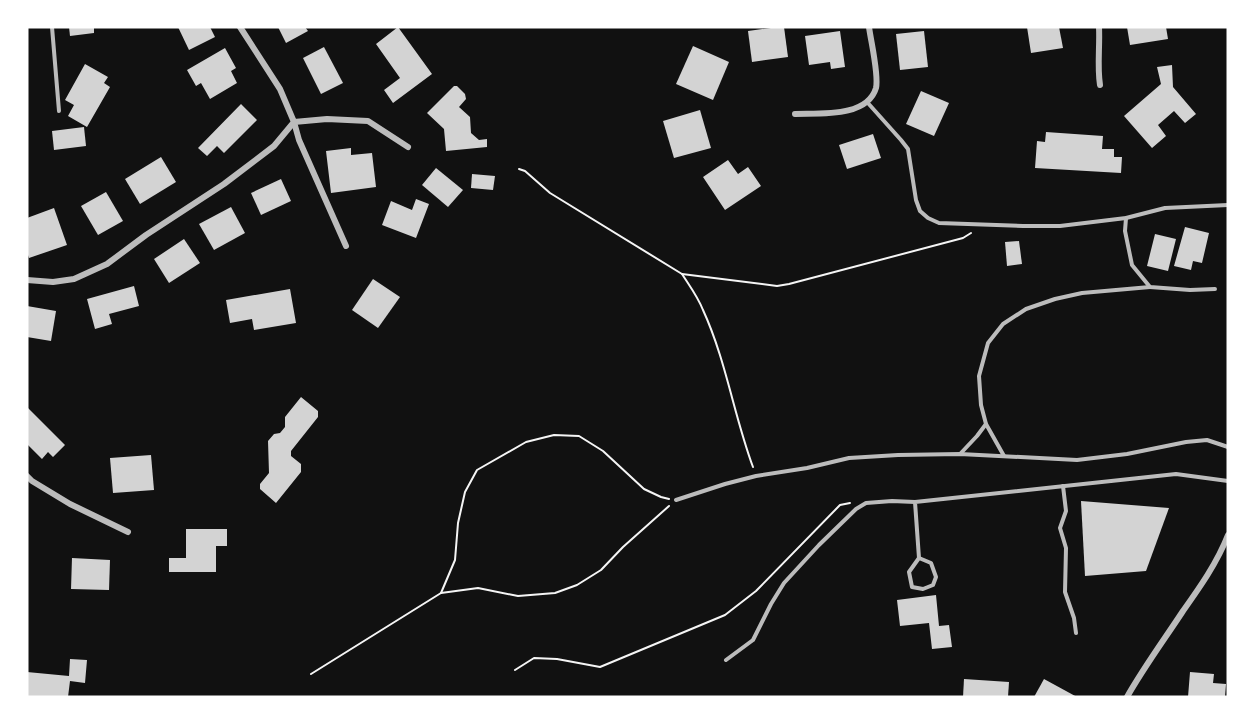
<svg xmlns="http://www.w3.org/2000/svg" width="1255" height="724" font-family="Helvetica,sans-serif">
<rect width="100%" height="100%" fill="#111"/>
<g fill="#d3d3d3">
<path d="M 69,27 L 94,27 L 94,33 L 70,36 Z"/>
<path d="M 178,27 L 210,27 L 215,37 L 189,50 Z"/>
<path d="M 278,27 L 305,27 L 308,31 L 286,43 Z"/>
<path d="M 398,27 L 432,74 L 393,103 L 384,90 L 400,78 L 376,44 Z"/>
<path d="M 778,27 L 784,27 L 788,57 L 752,62 L 748,31 Z"/>
<path d="M 1027,27 L 1059,27 L 1063,48 L 1031,53 Z"/>
<path d="M 1127,27 L 1166,27 L 1168,39 L 1130,45 Z"/>
<path d="M 840,31 L 845,67 L 831,69 L 830,62 L 809,65 L 805,36 Z"/>
<path d="M 924,31 L 928,67 L 900,70 L 896,34 Z"/>
<path d="M 693,46 L 729,62 L 713,100 L 676,84 Z"/>
<path d="M 324,47 L 343,83 L 321,94 L 303,58 Z"/>
<path d="M 225,48 L 236,68 L 231,71 L 237,83 L 210,99 L 201,83 L 196,86 L 187,70 Z"/>
<path d="M 85,64 L 108,77 L 104,83 L 110,87 L 87,127 L 68,116 L 74,105 L 65,100 Z"/>
<path d="M 1172,65 L 1173,87 L 1196,114 L 1185,123 L 1174,111 L 1158,125 L 1166,136 L 1152,148 L 1124,116 L 1161,84 L 1157,67 Z"/>
<path d="M 454,86 L 457,86 L 465,94 L 466,99 L 459,107 L 470,117 L 471,133 L 479,140 L 487,139 L 487,147 L 446,151 L 444,129 L 427,113 Z"/>
<path d="M 921,91 L 949,103 L 934,136 L 906,124 Z"/>
<path d="M 241,104 L 257,120 L 224,153 L 217,146 L 207,156 L 198,148 Z"/>
<path d="M 700,110 L 711,148 L 674,158 L 663,121 Z"/>
<path d="M 84,127 L 86,146 L 54,150 L 52,131 Z"/>
<path d="M 1046,132 L 1103,136 L 1102,149 L 1114,149 L 1114,157 L 1122,157 L 1121,173 L 1035,168 L 1037,141 L 1045,142 Z"/>
<path d="M 873,134 L 881,158 L 847,169 L 839,145 Z"/>
<path d="M 351,148 L 351,155 L 372,153 L 376,187 L 331,193 L 326,151 Z"/>
<path d="M 161,157 L 176,182 L 140,204 L 125,179 Z"/>
<path d="M 728,160 L 738,174 L 748,167 L 761,186 L 725,210 L 703,177 Z"/>
<path d="M 436,168 L 463,190 L 448,207 L 422,185 Z"/>
<path d="M 472,174 L 495,176 L 493,190 L 471,188 Z"/>
<path d="M 281,179 L 291,201 L 261,215 L 251,193 Z"/>
<path d="M 106,192 L 123,221 L 98,235 L 81,206 Z"/>
<path d="M 416,199 L 429,204 L 416,238 L 382,225 L 391,201 L 412,210 Z"/>
<path d="M 231,207 L 245,233 L 214,250 L 199,224 Z"/>
<path d="M 54,208 L 67,245 L 29,258 L 27,252 L 27,218 Z"/>
<path d="M 1185,227 L 1209,233 L 1202,263 L 1193,261 L 1191,270 L 1174,266 Z"/>
<path d="M 1155,234 L 1176,239 L 1168,271 L 1147,266 Z"/>
<path d="M 184,239 L 200,263 L 169,283 L 154,259 Z"/>
<path d="M 1019,241 L 1022,264 L 1007,266 L 1005,242 Z"/>
<path d="M 373,279 L 400,297 L 378,328 L 352,310 Z"/>
<path d="M 134,286 L 139,306 L 109,314 L 112,324 L 95,329 L 87,299 Z"/>
<path d="M 290,289 L 296,323 L 254,330 L 252,319 L 230,323 L 226,300 Z"/>
<path d="M 27,306 L 56,311 L 51,341 L 27,337 Z"/>
<path d="M 301,397 L 318,411 L 318,417 L 291,451 L 291,456 L 301,464 L 301,472 L 276,503 L 260,489 L 260,484 L 269,473 L 268,441 L 274,434 L 280,433 L 285,427 L 285,417 Z"/>
<path d="M 27,407 L 65,445 L 53,457 L 48,452 L 42,459 L 27,444 Z"/>
<path d="M 151,455 L 154,490 L 113,493 L 110,458 Z"/>
<path d="M 1081,501 L 1169,508 L 1146,571 L 1085,576 Z"/>
<path d="M 186,529 L 227,529 L 227,546 L 216,546 L 216,572 L 169,572 L 169,558 L 186,558 Z"/>
<path d="M 72,558 L 110,560 L 109,590 L 71,589 Z"/>
<path d="M 936,595 L 939,626 L 949,625 L 952,647 L 932,649 L 929,623 L 900,626 L 897,600 Z"/>
<path d="M 70,659 L 87,660 L 85,683 L 70,681 L 68,697 L 27,697 L 27,672 L 69,676 Z"/>
<path d="M 1190,672 L 1214,674 L 1213,683 L 1226,684 L 1225,697 L 1188,697 Z"/>
<path d="M 964,679 L 1009,682 L 1008,697 L 963,697 Z"/>
<path d="M 1044,679 L 1077,697 L 1034,697 Z"/>
</g>
<g fill="none" stroke-linecap="round" stroke-linejoin="round">
<g stroke="#f5f5f5" stroke-width="2">
<path d="M 519,169 L 525,171 L 550,193 L 682,274 L 777,286 L 789,284 L 963,238 L 971,233"/>
<path d="M 682,274 C 689,285 698,297 703,310 C 726,360 734,416 753,467"/>
<path d="M 441,593 L 478,588 L 518,596 L 555,593 L 577,585 L 601,570 L 623,547 L 669,506"/>
<path d="M 515,670 L 534,658 L 557,659 L 600,667 L 725,615 L 756,591 L 840,505 L 850,503"/>
<path d="M 311,674 L 441,593 L 455,560 L 458,523 L 465,492 L 477,470 L 526,442 L 554,435 L 579,436 L 603,451 L 644,489 L 661,497 L 669,499"/>
</g>
<g stroke="#bcbcbc" stroke-width="4">
<path d="M 52,27 L 59,111"/>
<path d="M 867,102 L 901,140 L 908,149 L 916,200 L 920,211 L 928,218 L 939,223 L 1023,226 L 1060,226 L 1126,218 L 1165,208 L 1228,205"/>
<path d="M 1126,218 L 1125,231 L 1132,265 L 1150,287 L 1190,290 L 1215,289"/>
<path d="M 961,453 L 977,436 L 986,424"/>
<path d="M 1004,456 L 986,424 L 981,405 L 979,376 L 988,343 L 1003,324 L 1026,309 L 1055,299 L 1082,293 L 1150,287"/>
<path d="M 1063,486 L 1066,511 L 1060,528 L 1066,548 L 1065,592 L 1074,618 L 1076,633"/>
<path d="M 676,500 L 725,484 L 756,476 L 807,468 L 849,458 L 898,455 L 960,454 L 1077,460 L 1127,454 L 1186,442 L 1207,440 L 1228,447"/>
<path d="M 919,558 L 931,563 L 936,577 L 933,585 L 923,589 L 912,587 L 909,572 L 919,558 L 915,502 L 1176,474 L 1228,481"/>
<path d="M 726,660 L 753,640 L 771,604 L 784,583 L 819,545 L 856,509 L 866,503 L 892,501 L 915,502"/>
</g>
<g stroke="#bcbcbc" stroke-width="6">
<path d="M 1099,27 C 1100,47 1097,66 1100,85"/>
<path d="M 795,114 C 819,113 867,118 876,88 C 879,75 871,42 869,27"/>
<path d="M 346,246 L 299,140 L 294,122 L 327,119 L 368,121 L 408,147"/>
<path d="M 27,280 L 53,282 L 74,279 L 107,264 L 146,235 L 224,184 L 274,146 L 294,122 L 280,89 L 240,27"/>
<path d="M 27,476 L 32,481 L 70,504 L 128,532"/>
<path d="M 1127,697 C 1144,667 1164,640 1183,611 C 1200,587 1217,563 1228,535"/>
</g>
</g>
<rect width="1255" height="724" fill="none" stroke="#ffffff" stroke-width="57"/>
</svg>
